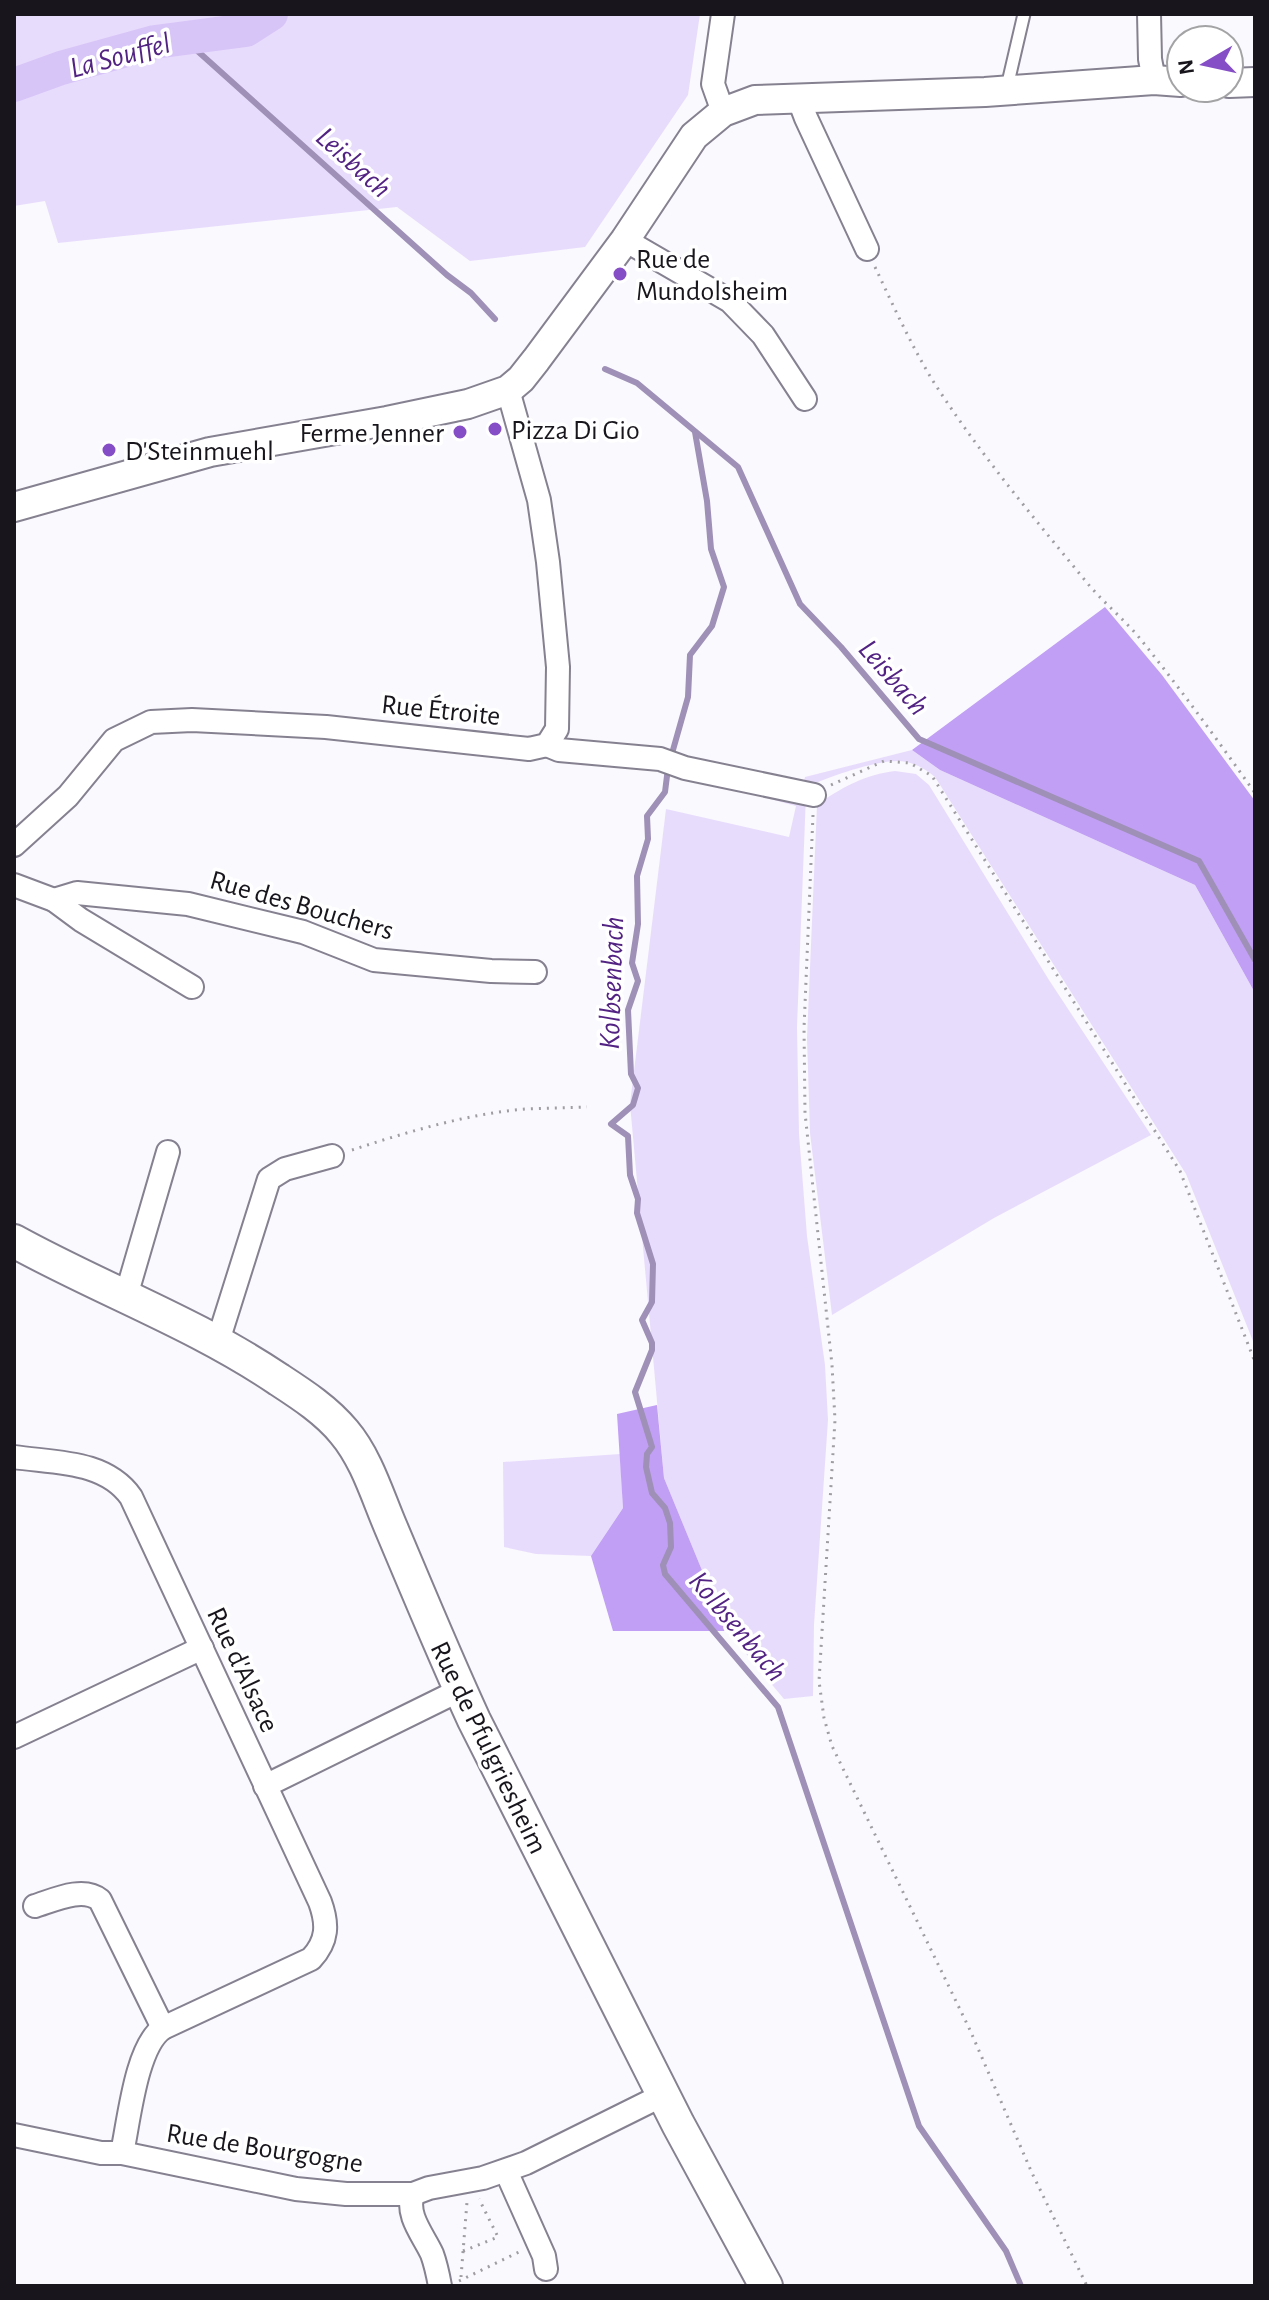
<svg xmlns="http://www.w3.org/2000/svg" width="1269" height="2300" font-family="'Alegreya Sans',sans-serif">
<rect width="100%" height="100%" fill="#faf9fd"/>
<g fill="#e8dcfc">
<path d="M 14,14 L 700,14 L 688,95 L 585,247 L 470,261 L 397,207 L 58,243 L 45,201 L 14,206 Z"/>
<path d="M 912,750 L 940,770 L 1195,885 L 1255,993 L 1255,1346 L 1186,1174 L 935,777 C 924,768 913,762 900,761 C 875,760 825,778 802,789 L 805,777 Z"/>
<path d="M 895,771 L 916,774 L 929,785 L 1049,980 L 1151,1135 L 994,1218 L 832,1315 L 810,1133 L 807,1038 L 817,805 C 840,788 867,774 895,771 Z"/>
<path d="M 762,784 L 806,794 L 797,1027 L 799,1134 L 807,1236 L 825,1365 L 828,1420 L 814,1625 L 813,1696 L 784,1699 L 727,1631 L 664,1478 L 630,1104 L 666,809 L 789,837 L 796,806 L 759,796 Z"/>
<path d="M 620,1454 L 623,1508 L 591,1556 L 536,1554 L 504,1547 L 503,1462 Z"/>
</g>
<g fill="#c19ff4">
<path d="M 1105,607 L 1162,675 L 1255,801 L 1255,993 L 1195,885 L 940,770 L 912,750 Z"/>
<path d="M 657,1405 L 664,1478 L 727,1631 L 613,1631 L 591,1556 L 623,1508 L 617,1414 Z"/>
</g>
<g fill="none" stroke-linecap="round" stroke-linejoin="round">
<g stroke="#9e90b6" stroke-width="6">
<path d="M 183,38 L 447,275 L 471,293 L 495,319"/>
<path d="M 605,369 L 637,383 L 738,467 L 800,604 L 841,647 L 919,739 L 1199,861 L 1255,960"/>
<path d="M 671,757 L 688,697 L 690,655 L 712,626 L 724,587 L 711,549 L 707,501 L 695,432"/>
<path d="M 668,768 L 665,792 L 647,816 L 648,839 L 637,876 L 638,924 L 632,963 L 638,981 L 628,1010 L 631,1074 L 638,1088 L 633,1105 L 611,1124 L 628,1136 L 630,1175 L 638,1199 L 637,1213 L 653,1264 L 652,1302 L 642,1320 L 652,1343 L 652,1350 L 635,1392 L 652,1447 L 647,1454 L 646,1467 L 652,1493 L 665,1508 L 670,1523 L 671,1547 L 663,1565 L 665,1574 L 778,1707 L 919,2126 L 1006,2251 L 1021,2286"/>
</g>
<path stroke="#d8c5f8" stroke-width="34" d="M 14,85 L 61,68 L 155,42 L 246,30 L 271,14"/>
<defs>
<path id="service" d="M 1007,87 L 1024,14"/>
<g id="minor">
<path d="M 1149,14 L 1150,59 L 1154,80"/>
<path d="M 798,97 L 806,118 L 867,249"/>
<path d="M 723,112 L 713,84 L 723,14"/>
<path d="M 625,240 L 730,301 L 763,335 L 805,399"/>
<path d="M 547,745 L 559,750 L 660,759 L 685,768 L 814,795"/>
<path d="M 14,845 L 68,796 L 114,740 L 151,722 L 192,720 L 326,727 L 529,749 L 547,745 L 557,729 L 558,667 L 548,562 L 539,500 L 508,390"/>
<path d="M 14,885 L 54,900 L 81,920 L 192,987"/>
<path d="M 54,900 L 77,893 L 188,904 L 303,932 L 374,960 L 491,971 L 535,972"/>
<path d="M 126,1296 L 168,1152"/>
<path d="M 218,1341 L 269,1179 L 285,1169 L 332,1156"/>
<path d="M 14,1457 C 54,1463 105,1460 131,1497 L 320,1902 C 328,1924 328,1941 311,1959 L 163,2028 C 136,2046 129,2121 122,2153"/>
<path d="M 14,1737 L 202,1648"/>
<path d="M 265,1786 L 460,1690"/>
<path d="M 35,1906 C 54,1900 83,1886 100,1900 L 163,2028"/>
<path d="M 14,2135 L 101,2153 L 122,2153 L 296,2189 L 346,2194 L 413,2194 L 429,2188 L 483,2178 L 526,2163 L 663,2095"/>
<path d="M 506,2171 L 544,2256 L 546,2269"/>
<path d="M 413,2194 C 405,2215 424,2236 432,2254 C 436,2265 438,2275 440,2286"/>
</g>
<g id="tertiary">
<path d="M 1229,83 L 1255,82"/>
<path d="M 14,507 L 210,452 L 387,421 L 468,404 L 508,390 L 521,379 L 536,360 L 625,240 L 694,136 L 723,112 L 755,100 L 985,92 L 1154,80 L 1181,82"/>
</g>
<path id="secondary" d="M 14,1241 C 101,1289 195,1323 278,1379 C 301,1394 326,1410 344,1432 C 367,1459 378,1498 392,1530 C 419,1594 445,1657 474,1720 L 678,2124 L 766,2286"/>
</defs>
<use href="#service" stroke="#868190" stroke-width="15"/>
<use href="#minor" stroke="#868190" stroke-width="26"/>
<use href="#tertiary" stroke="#868190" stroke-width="32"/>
<use href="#secondary" stroke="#868190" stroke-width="36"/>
<g stroke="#9f9da2" stroke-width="3" stroke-dasharray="2 6" stroke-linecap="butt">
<path d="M 875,267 C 893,305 911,345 933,381 C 979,453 1034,518 1088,584 C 1105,604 1126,621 1142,641 C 1182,691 1219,742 1255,793"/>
<path d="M 831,785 L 884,761 L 910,763 L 932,776 L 1180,1171 L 1255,1362"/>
<path d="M 813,815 L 804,1028 L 805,1113 L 832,1365 L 835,1420 L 819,1681 L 824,1718 L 832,1746 L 970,2030 L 1032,2173 L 1087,2286"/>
<path d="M 352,1150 C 407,1132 467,1114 525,1109 C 546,1108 566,1108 587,1107"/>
<path d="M 463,2251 L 498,2237 L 479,2199"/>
<path d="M 461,2277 L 467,2202"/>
<path d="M 459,2281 L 521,2251"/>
</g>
<use href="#service" stroke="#fff" stroke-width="11"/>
<use href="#minor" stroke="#fff" stroke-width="22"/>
<use href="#tertiary" stroke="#fff" stroke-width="28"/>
<use href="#secondary" stroke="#fff" stroke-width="32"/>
</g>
<g fill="#864ec6" stroke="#fff" stroke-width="3">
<circle cx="620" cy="274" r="8"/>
<circle cx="495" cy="429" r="8"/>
<circle cx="460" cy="432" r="8"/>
<circle cx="109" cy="450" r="8"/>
</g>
<g text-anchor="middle" stroke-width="7" stroke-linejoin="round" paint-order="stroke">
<g font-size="28" fill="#18161c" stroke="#fff" text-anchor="start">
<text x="636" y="268">Rue de<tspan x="636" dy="32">Mundolsheim</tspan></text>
<text x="511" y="439">Pizza Di Gio</text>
<text x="444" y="442" text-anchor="end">Ferme Jenner</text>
<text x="125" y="460">D'Steinmuehl</text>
</g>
<g font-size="28" fill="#18161c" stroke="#fff">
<text transform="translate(441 709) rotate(6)" y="10">Rue Étroite</text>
<text transform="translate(302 904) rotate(16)" y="10">Rue des Bouchers</text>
<text transform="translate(244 1669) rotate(65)" y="10">Rue d'Alsace</text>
<text transform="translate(490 1747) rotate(64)" y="10">Rue de Pfulgriesheim</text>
<text transform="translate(265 2147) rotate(9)" y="10">Rue de Bourgogne</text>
</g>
<g font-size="30" font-style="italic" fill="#532383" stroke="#fff">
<text transform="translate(120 55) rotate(-15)" y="10">La Souffel</text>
<text transform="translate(354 162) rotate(42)" y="10">Leisbach</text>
<text transform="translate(894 677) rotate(49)" y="10">Leisbach</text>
<text transform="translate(611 983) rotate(-88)" y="10">Kolbsenbach</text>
<text transform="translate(738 1626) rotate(50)" y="10">Kolbsenbach</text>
</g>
</g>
<rect width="1269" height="2300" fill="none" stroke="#18161c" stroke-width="32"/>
<g transform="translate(1205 64) rotate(261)"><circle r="38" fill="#ffffff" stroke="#a3a2a4" stroke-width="2"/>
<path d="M0-6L14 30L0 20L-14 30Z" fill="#864ec6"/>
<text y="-12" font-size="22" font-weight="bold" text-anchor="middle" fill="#18161c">N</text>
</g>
</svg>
